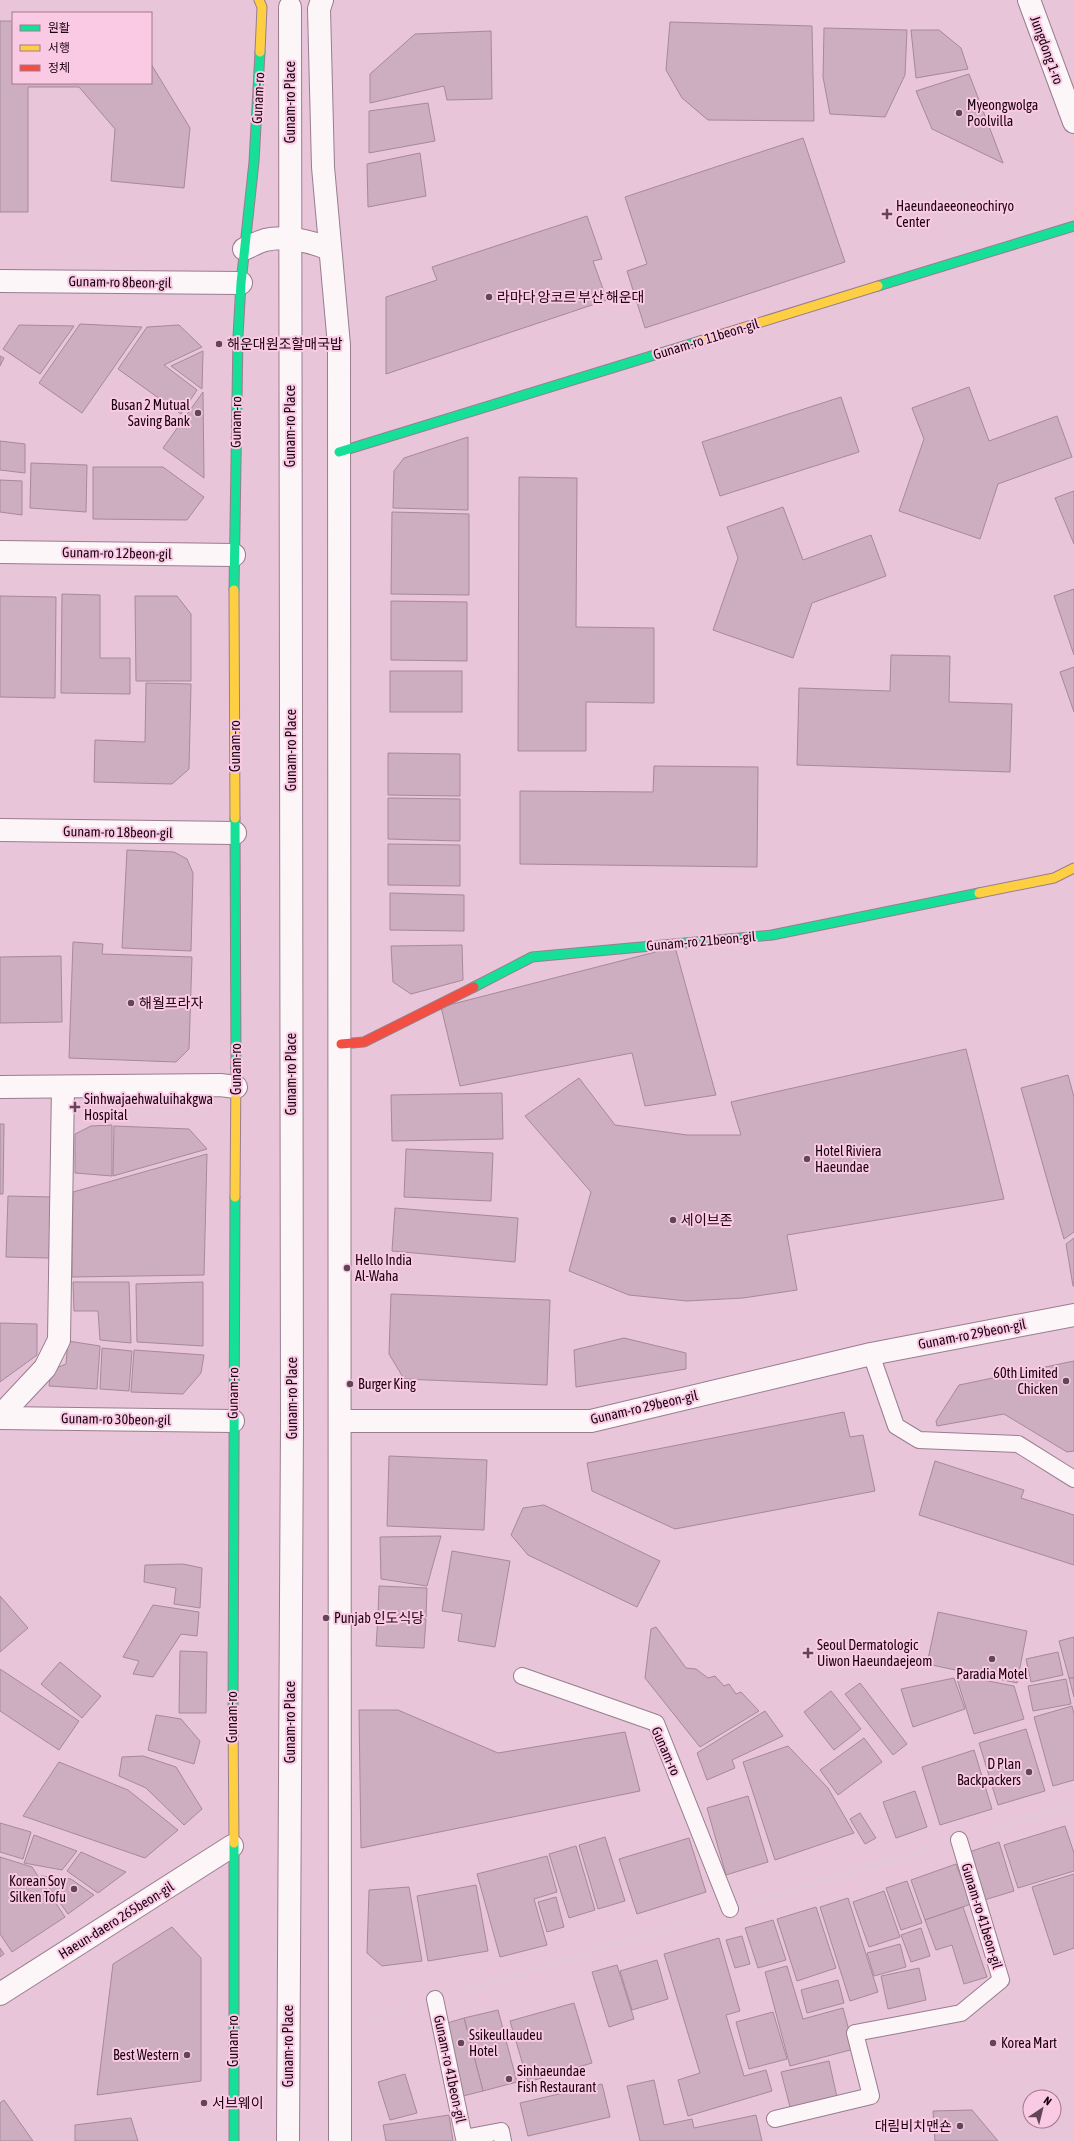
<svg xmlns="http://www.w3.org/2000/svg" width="1074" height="2141" font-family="'Asap Condensed','Noto Sans KR',sans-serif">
<rect width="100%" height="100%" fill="#e8c5d9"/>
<g fill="#cdaec0" stroke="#a6899a">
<path d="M 0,21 L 13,21 L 13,83 L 151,83 L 151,64 L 190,128 L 184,188 L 111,181 L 115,129 L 79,87 L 28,87 L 28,212 L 0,212 Z"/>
<path d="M 670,22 L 812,26 L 814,121 L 708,120 L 682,98 L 666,70 Z"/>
<path d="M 824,28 L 907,30 L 905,75 L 885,117 L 830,114 L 823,77 Z"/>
<path d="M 911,30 L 939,30 L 961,48 L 968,69 L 916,78 Z"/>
<path d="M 491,31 L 492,99 L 447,100 L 444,86 L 370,103 L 370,74 L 415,34 Z"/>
<path d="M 969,74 L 1003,163 L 932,129 L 916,91 Z"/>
<path d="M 428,103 L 435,141 L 369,153 L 369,111 Z"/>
<path d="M 803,138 L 845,262 L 645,328 L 627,271 L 647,264 L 625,197 Z"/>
<path d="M 420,153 L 426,196 L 368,207 L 367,164 Z"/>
<path d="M 587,216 L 602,259 L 593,261 L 607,300 L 386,374 L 386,297 L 437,280 L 432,267 Z"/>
<path d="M 80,324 L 142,327 L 82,413 L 39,383 Z"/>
<path d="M 19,325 L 74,326 L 40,374 L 3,349 Z"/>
<path d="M 179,325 L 202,347 L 164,365 L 197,390 L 181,414 L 118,369 L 147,327 Z"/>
<path d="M 203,351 L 202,389 L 171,366 Z"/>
<path d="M 0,356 L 4,358 L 0,366 Z"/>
<path d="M 969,387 L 989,441 L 1057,416 L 1072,457 L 998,484 L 980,539 L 899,511 L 924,439 L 912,408 Z"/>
<path d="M 203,392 L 204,478 L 163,448 Z"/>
<path d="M 841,397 L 859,452 L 720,496 L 702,442 Z"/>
<path d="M 468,437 L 468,510 L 393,508 L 394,471 L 404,458 Z"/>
<path d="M 0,441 L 25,444 L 25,473 L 0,470 Z"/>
<path d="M 31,463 L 87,465 L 86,512 L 30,508 Z"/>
<path d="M 93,467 L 163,467 L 204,497 L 187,520 L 93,519 Z"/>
<path d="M 519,477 L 577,478 L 576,627 L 654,628 L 654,703 L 586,702 L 586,751 L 518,751 Z"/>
<path d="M 0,480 L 22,481 L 22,515 L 0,512 Z"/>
<path d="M 1074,491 L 1074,544 L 1055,498 Z"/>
<path d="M 783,507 L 803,560 L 871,535 L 886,576 L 812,603 L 793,658 L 713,630 L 738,558 L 727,527 Z"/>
<path d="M 392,512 L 469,514 L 469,595 L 391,594 Z"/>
<path d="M 1074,589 L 1074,655 L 1054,596 Z"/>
<path d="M 62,594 L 100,595 L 100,658 L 130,658 L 130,694 L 61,693 Z"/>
<path d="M 0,596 L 56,597 L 55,698 L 0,697 Z"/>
<path d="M 135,596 L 177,596 L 191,614 L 191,681 L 136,681 Z"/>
<path d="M 391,601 L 467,602 L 467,661 L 391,660 Z"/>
<path d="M 891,655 L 950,656 L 949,702 L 1012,704 L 1010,772 L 797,765 L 799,688 L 890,691 Z"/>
<path d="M 1074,667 L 1074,712 L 1060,672 Z"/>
<rect x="390" y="671" width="72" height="41"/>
<path d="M 146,683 L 191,684 L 189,769 L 172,784 L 94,782 L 95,740 L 145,742 Z"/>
<path d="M 388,753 L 460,754 L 460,796 L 388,795 Z"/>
<path d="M 654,766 L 758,767 L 757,867 L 520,864 L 520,791 L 653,792 Z"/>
<path d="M 388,798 L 460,799 L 460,841 L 388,839 Z"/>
<path d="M 388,844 L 460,845 L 460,886 L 388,885 Z"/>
<path d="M 127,850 L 174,852 L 187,859 L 193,873 L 191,951 L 122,948 Z"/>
<path d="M 390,893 L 464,895 L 464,931 L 390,930 Z"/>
<path d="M 73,942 L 103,944 L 102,954 L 192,957 L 189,1049 L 176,1062 L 69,1058 Z"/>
<path d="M 462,945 L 463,980 L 411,994 L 393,982 L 391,946 Z"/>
<path d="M 675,947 L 716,1095 L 645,1106 L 632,1053 L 460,1086 L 441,1007 Z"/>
<path d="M 61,956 L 62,1022 L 0,1023 L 0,957 Z"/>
<path d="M 966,1049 L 1004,1199 L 787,1235 L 797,1290 L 743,1298 L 687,1301 L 629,1295 L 569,1271 L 591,1192 L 525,1116 L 579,1078 L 615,1125 L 687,1135 L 741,1135 L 731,1102 Z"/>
<path d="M 1068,1075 L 1074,1097 L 1074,1232 L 1064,1239 L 1021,1088 Z"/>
<path d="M 502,1093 L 503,1139 L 392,1141 L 391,1095 Z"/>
<path d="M 0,1124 L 4,1124 L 3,1194 L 0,1194 Z"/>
<path d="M 112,1125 L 112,1176 L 75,1173 L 75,1134 L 91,1126 Z"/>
<path d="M 114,1126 L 189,1129 L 207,1149 L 113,1176 Z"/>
<path d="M 406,1149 L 493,1153 L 491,1201 L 404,1197 Z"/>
<path d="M 207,1154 L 204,1275 L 72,1277 L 73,1192 Z"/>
<path d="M 8,1196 L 51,1197 L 49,1258 L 6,1257 Z"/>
<path d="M 395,1208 L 518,1218 L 515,1262 L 392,1251 Z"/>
<path d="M 1074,1238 L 1074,1286 L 1073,1286 L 1066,1244 Z"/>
<path d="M 73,1282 L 129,1282 L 131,1343 L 100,1340 L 98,1311 L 74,1311 Z"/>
<path d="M 203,1282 L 203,1346 L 137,1342 L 136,1284 Z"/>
<path d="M 391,1294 L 550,1300 L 547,1385 L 404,1379 L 389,1354 Z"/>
<path d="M 0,1323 L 37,1324 L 37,1355 L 0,1382 Z"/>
<path d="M 624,1338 L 686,1353 L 686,1369 L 576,1387 L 574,1350 Z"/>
<path d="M 68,1341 L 100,1346 L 97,1389 L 49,1386 L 51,1370 L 66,1364 Z"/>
<path d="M 102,1348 L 132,1351 L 129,1391 L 100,1389 Z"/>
<path d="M 134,1350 L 204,1355 L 201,1373 L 183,1394 L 131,1392 Z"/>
<path d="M 1074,1361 L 1074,1451 L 1067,1452 L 1004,1414 L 937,1426 L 936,1421 L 959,1385 Z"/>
<path d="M 844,1412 L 850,1437 L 863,1435 L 875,1491 L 675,1529 L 592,1491 L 587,1463 Z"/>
<path d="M 389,1456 L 487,1460 L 484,1530 L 387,1526 Z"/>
<path d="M 935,1461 L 1024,1490 L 1021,1498 L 1074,1515 L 1074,1565 L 919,1515 Z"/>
<path d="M 544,1505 L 660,1561 L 637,1607 L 528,1555 L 511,1535 L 523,1508 Z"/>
<path d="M 441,1536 L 427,1586 L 381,1579 L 380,1537 Z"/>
<path d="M 452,1551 L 510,1561 L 495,1647 L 458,1641 L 462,1614 L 442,1611 Z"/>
<path d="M 183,1564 L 202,1568 L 200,1608 L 174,1604 L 176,1588 L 144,1582 L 145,1565 Z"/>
<path d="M 379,1586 L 427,1588 L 426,1617 L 378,1614 Z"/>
<path d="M 0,1596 L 28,1628 L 0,1652 Z"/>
<path d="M 153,1605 L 199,1612 L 197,1636 L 181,1634 L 153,1677 L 133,1674 L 139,1661 L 123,1657 Z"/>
<path d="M 938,1612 L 1027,1631 L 1017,1683 L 927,1664 Z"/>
<path d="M 378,1617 L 426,1619 L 424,1648 L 376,1646 Z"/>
<path d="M 656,1627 L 686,1668 L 696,1669 L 708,1678 L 715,1676 L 724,1686 L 729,1684 L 736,1694 L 741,1692 L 759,1711 L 700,1747 L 645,1678 L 651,1629 Z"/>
<path d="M 1074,1637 L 1074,1678 L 1069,1678 L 1059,1641 Z"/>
<path d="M 180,1651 L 207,1652 L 206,1713 L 179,1713 Z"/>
<path d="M 1058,1652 L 1063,1675 L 1031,1682 L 1026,1659 Z"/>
<path d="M 60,1662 L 101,1696 L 82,1718 L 41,1684 Z"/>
<path d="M 0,1669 L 79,1721 L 59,1750 L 0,1711 Z"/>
<path d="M 954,1678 L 965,1709 L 913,1727 L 901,1689 Z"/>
<path d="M 1069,1678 L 1074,1678 L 1074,1697 Z"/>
<path d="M 957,1679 L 978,1679 L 1014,1686 L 1024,1719 L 974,1734 Z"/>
<path d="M 1066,1679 L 1071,1704 L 1033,1711 L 1028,1686 Z"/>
<path d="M 860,1683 L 907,1744 L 893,1755 L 845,1694 Z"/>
<path d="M 831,1691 L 861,1729 L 834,1750 L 804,1712 Z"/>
<path d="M 1072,1706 L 1074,1714 L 1074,1780 L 1053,1786 L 1034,1717 Z"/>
<path d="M 359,1710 L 398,1710 L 498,1753 L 625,1732 L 640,1791 L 361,1848 Z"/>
<path d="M 765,1711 L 783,1736 L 732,1760 L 735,1768 L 707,1780 L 697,1753 Z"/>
<path d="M 156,1715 L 181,1719 L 200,1741 L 194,1764 L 148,1750 Z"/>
<path d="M 1026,1729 L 1045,1791 L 998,1805 L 979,1743 Z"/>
<path d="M 864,1738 L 882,1762 L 838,1795 L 820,1770 Z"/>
<path d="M 788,1746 L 828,1788 L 854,1833 L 775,1860 L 743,1762 Z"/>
<path d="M 974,1750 L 992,1809 L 940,1825 L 922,1767 Z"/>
<path d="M 143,1756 L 176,1767 L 202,1809 L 184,1825 L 146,1788 L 119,1776 L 122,1757 Z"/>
<path d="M 59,1762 L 128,1790 L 178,1830 L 145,1858 L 23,1816 Z"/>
<path d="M 915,1791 L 927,1827 L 896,1838 L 883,1802 Z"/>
<path d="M 748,1796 L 768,1862 L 726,1875 L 707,1808 Z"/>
<path d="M 860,1813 L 876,1838 L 865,1844 L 850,1819 Z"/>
<path d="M 0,1823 L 31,1832 L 23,1859 L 0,1852 Z"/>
<path d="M 1065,1826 L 1074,1853 L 1074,1871 L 1018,1888 L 1004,1845 Z"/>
<path d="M 34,1835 L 77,1851 L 62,1870 L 24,1863 Z"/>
<path d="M 605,1837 L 625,1901 L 598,1909 L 579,1845 Z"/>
<path d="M 689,1838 L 706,1892 L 637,1914 L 619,1859 Z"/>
<path d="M 999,1842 L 1014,1891 L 981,1901 L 966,1853 Z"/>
<path d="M 576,1846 L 595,1910 L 569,1918 L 549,1854 Z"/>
<path d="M 81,1852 L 126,1872 L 98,1893 L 67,1871 Z"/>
<path d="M 547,1856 L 557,1892 L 534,1899 L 547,1945 L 500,1957 L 477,1874 Z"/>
<path d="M 0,1857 L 32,1867 L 65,1917 L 12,1952 L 0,1934 Z"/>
<path d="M 956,1864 L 971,1904 L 925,1920 L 911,1880 Z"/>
<path d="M 1074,1874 L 1074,1948 L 1054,1955 L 1032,1887 Z"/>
<path d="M 41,1876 L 71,1879 L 94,1895 L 68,1914 Z"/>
<path d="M 907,1881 L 922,1923 L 901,1930 L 886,1888 Z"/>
<path d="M 476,1885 L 488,1951 L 428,1961 L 417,1896 Z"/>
<path d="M 409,1887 L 422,1961 L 382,1966 L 367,1953 L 369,1890 Z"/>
<path d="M 884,1891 L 900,1937 L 869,1947 L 853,1902 Z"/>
<path d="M 556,1897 L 564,1927 L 547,1932 L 538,1902 Z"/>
<path d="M 848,1898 L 878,1992 L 850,2001 L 820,1907 Z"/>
<path d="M 816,1907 L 836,1968 L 797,1981 L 777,1919 Z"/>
<path d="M 963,1907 L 987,1977 L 964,1984 L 952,1945 L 936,1950 L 925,1920 Z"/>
<path d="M 773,1920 L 786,1960 L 758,1968 L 745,1928 Z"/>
<path d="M 172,1927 L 201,1958 L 201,2081 L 97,2095 L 113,1964 Z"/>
<path d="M 921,1928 L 930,1956 L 911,1962 L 901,1935 Z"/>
<path d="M 742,1936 L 750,1964 L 735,1968 L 726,1940 Z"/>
<path d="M 719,1938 L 740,2011 L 726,2015 L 744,2076 L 766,2070 L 772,2091 L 688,2116 L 678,2080 L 700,2073 L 664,1954 Z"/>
<path d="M 900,1944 L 906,1967 L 874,1976 L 867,1953 Z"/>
<path d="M 0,1948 L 4,1954 L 0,1957 Z"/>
<path d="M 657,1960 L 668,1999 L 632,2010 L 620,1971 Z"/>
<path d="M 617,1965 L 634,2019 L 609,2027 L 592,1972 Z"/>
<path d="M 787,1966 L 803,2019 L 843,2008 L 854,2049 L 790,2066 L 765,1972 Z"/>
<path d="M 919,1968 L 926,2000 L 888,2009 L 881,1976 Z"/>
<path d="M 838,1980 L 844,2003 L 807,2013 L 801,1990 Z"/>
<path d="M 574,2003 L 592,2063 L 528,2082 L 510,2021 Z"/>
<path d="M 498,2010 L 517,2082 L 483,2091 L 464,2018 Z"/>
<path d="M 773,2012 L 787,2059 L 749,2069 L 736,2022 Z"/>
<path d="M 464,2018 L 483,2091 L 463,2096 L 444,2024 Z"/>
<path d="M 829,2061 L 837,2097 L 790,2107 L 781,2072 Z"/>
<path d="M 405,2074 L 417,2113 L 390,2120 L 378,2082 Z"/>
<path d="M 654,2080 L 664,2125 L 692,2119 L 694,2128 L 756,2115 L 762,2141 L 640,2141 L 627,2086 Z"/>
<path d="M 602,2084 L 610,2117 L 528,2136 L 520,2103 Z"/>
<path d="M 4,2100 L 33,2141 L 0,2141 L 0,2103 Z"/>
<path d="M 972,2110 L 998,2141 L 935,2141 L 933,2111 Z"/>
<path d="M 449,2115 L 453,2141 L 386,2141 L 383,2125 Z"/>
<path d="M 131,2118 L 138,2141 L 75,2141 L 75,2125 Z"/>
</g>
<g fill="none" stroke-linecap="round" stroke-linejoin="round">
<defs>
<g id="lane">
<path d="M 871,1354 L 896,1426 L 919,1440 L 1018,1444 L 1074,1479"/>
<path d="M 522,1676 L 656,1723 L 730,1909"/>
<path d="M 435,1999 L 464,2138 L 501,2131 L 503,2141"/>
<path d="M 775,2119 L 871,2096 L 855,2033 L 961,2013 L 1001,1980 L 959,1840"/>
</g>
<g id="street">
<path d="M 322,0 L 319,9 L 323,167 L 339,345 L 340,2141"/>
<path d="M 1029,0 L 1074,122"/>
<path d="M 244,249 C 251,246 258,242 265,240 C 285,235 310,241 329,249"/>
<path d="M 0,281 L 241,283"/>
<path d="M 0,552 L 234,555"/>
<path d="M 0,830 L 235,833"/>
<path d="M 0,1087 L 220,1085 L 236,1087"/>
<path d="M 0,1416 L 45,1368 L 59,1340 L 63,1087"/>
<path d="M 0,1418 L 233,1421"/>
<path d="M 340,1421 L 591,1421 L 871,1354 L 1074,1315"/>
<path d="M 0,1994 L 232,1846"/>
<path d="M 288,2141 L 292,1423 L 290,7"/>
</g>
<g id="fast">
<path d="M 878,286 L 1074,226"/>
<path d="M 339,452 L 700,341"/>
<path d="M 234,590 L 238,336 L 241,283 L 254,162 L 260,52"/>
<path d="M 235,818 L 236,1067"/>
<path d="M 474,987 L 532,957 L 772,935 L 979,893"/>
<path d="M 233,1716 L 235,1197"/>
<path d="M 234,1843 L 234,2141"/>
</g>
<g id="slow">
<path d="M 259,0 L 262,7 L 260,52"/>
<path d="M 700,341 L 878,286"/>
<path d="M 234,590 L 235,818"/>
<path d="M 979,893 L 1054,878 L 1074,868"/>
<path d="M 235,1197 L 236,1067"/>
<path d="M 233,1716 L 234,1843"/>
</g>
<path id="jam" d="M 341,1044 L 364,1042 L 474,987"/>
</defs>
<use href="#lane" stroke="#997d8e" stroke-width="18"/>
<use href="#street" stroke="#997d8e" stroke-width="24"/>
<use href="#fast" stroke="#997d8e" stroke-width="11"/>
<use href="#slow" stroke="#997d8e" stroke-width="11"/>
<use href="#jam" stroke="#997d8e" stroke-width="11"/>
<g stroke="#d9ced4" stroke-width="2.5" stroke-dasharray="2 2" stroke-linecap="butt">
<path d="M 985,1832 L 1074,1805"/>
<path d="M 755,1902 L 934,1847"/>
<path d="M 460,1992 L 706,1917"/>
<path d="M 369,2022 L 410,2008"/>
</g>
<use href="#lane" stroke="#fcf6f9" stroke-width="16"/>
<use href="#street" stroke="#fcf6f9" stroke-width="22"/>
<use href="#fast" stroke="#16e098" stroke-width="9"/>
<use href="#slow" stroke="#ffcf43" stroke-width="9"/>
<use href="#jam" stroke="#f24e42" stroke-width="9"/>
</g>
<g fill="#624657" stroke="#facae5" stroke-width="1.5">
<circle cx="959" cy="113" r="4"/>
<path d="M885 208h4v4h4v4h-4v4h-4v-4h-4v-4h4z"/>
<circle cx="489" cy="297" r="4"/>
<circle cx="219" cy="344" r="4"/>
<circle cx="198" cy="413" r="4"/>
<circle cx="131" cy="1003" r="4"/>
<path d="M73 1101h4v4h4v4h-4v4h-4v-4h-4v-4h4z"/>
<circle cx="807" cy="1159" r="4"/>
<circle cx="673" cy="1220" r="4"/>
<circle cx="347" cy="1268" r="4"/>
<circle cx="1066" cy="1381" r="4"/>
<circle cx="350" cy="1384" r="4"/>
<circle cx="326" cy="1618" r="4"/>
<path d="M806 1647h4v4h4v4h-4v4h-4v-4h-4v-4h4z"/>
<circle cx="992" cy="1659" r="4"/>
<circle cx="1029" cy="1772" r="4"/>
<circle cx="74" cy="1889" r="4"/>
<circle cx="461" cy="2043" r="4"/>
<circle cx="993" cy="2043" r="4"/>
<circle cx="187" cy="2055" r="4"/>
<circle cx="509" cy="2079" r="4"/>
<circle cx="204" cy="2103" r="4"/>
<circle cx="960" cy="2126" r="4"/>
</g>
<g text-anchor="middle" stroke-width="4" stroke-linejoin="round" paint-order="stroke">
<g font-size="14" fill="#1a0211" stroke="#facae5">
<text transform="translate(1047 50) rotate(70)" y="5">Jungdong 1-ro</text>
<text transform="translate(258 98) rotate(-87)" y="5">Gunam-ro</text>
<text transform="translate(290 102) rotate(-90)" y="5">Gunam-ro Place</text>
<text transform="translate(120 282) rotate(1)" y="5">Gunam-ro 8beon-gil</text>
<text transform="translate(706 339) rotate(-17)" y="5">Gunam-ro 11beon-gil</text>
<text transform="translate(236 422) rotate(-89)" y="5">Gunam-ro</text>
<text transform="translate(290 426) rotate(-90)" y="5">Gunam-ro Place</text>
<text transform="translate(117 553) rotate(1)" y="5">Gunam-ro 12beon-gil</text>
<text transform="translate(235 746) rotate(-90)" y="5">Gunam-ro</text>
<text transform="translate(291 750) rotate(-90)" y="5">Gunam-ro Place</text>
<text transform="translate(118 832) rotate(1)" y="5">Gunam-ro 18beon-gil</text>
<text transform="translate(701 941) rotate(-5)" y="5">Gunam-ro 21beon-gil</text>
<text transform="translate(236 1069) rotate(-90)" y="5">Gunam-ro</text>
<text transform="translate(291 1074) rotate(-90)" y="5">Gunam-ro Place</text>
<text transform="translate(972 1334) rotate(-11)" y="5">Gunam-ro 29beon-gil</text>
<text transform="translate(233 1393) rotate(-89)" y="5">Gunam-ro</text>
<text transform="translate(292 1398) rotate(-90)" y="5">Gunam-ro Place</text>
<text transform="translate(644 1407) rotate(-13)" y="5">Gunam-ro 29beon-gil</text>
<text transform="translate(116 1419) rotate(1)" y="5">Gunam-ro 30beon-gil</text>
<text transform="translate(232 1717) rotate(-90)" y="5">Gunam-ro</text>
<text transform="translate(290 1722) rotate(-90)" y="5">Gunam-ro Place</text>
<text transform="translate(666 1751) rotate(66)" y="5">Gunam-ro</text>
<text transform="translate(982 1916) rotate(73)" y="5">Gunam-ro 41beon-gil</text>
<text transform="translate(116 1920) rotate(-32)" y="5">Haeun-daero 265beon-gil</text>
<text transform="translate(233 2041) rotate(-90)" y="5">Gunam-ro</text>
<text transform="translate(288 2046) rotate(-90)" y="5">Gunam-ro Place</text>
<text transform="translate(450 2069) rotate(78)" y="5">Gunam-ro 41beon-gil</text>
</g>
<g font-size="14" fill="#1a0211" stroke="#facae5" text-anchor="start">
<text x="967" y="110">Myeongwolga<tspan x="967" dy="16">Poolvilla</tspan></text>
<text x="896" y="211">Haeundaeeoneochiryo<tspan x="896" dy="16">Center</tspan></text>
<text x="497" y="302">라마다 앙코르 부산 해운대</text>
<text x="227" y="349">해운대원조할매국밥</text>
<text x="190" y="410" text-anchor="end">Busan 2 Mutual<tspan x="190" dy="16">Saving Bank</tspan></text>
<text x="139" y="1008">해월프라자</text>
<text x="84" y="1104">Sinhwajaehwaluihakgwa<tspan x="84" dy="16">Hospital</tspan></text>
<text x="815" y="1156">Hotel Riviera<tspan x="815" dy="16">Haeundae</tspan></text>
<text x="681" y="1225">세이브존</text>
<text x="355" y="1265">Hello India<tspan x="355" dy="16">Al-Waha</tspan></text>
<text x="1058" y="1378" text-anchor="end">60th Limited<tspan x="1058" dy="16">Chicken</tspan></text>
<text x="358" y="1389">Burger King</text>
<text x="334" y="1623">Punjab 인도식당</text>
<text x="817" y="1650">Seoul Dermatologic<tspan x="817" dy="16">Uiwon Haeundaejeom</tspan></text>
<text x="992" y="1679" text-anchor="middle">Paradia Motel</text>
<text x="1021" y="1769" text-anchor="end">D Plan<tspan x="1021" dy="16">Backpackers</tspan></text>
<text x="66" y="1886" text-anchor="end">Korean Soy<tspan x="66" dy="16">Silken Tofu</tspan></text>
<text x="469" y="2040">Ssikeullaudeu<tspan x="469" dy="16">Hotel</tspan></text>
<text x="1001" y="2048">Korea Mart</text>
<text x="179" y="2060" text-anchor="end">Best Western</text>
<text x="517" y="2076">Sinhaeundae<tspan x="517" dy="16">Fish Restaurant</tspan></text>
<text x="212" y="2108">서브웨이</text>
<text x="952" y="2131" text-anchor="end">대림비치맨숀</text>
</g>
</g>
<rect x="12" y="12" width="140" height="72" fill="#facae5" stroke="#a07a90"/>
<rect x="20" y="25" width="20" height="6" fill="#16e098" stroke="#a07a90"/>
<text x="48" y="32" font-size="12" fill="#1a0211">원활</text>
<rect x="20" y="45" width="20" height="6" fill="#ffcf43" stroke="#a07a90"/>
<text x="48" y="52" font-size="12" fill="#1a0211">서행</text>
<rect x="20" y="65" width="20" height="6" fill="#f24e42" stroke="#a07a90"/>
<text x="48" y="72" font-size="12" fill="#1a0211">정체</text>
<g transform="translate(1042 2109) rotate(35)"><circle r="19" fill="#facae5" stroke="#a07a90"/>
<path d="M0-3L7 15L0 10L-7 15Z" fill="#624657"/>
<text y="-6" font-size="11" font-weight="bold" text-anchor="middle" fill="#1a0211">N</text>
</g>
</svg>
